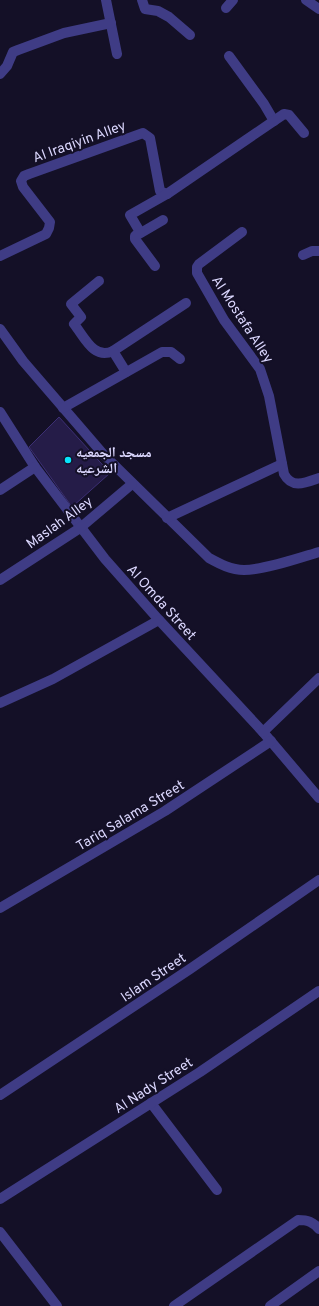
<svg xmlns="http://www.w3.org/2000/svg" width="319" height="1306" font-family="Overpass,'Noto Naskh Arabic',sans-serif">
<rect width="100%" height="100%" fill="#141027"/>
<path fill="#251c48" stroke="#3c2f74" d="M 59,417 L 110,473 L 72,507 L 29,447 Z"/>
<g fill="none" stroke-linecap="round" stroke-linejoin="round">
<g stroke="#3f3c85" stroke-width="10">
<path d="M 106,0 L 117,54"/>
<path d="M 142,0 L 145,9 L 158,11 L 169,17 L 190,35"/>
<path d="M 306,0 L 319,9"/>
<path d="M 226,8 L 233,0"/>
<path d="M 229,56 L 264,104 L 274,121"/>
<path d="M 0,74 L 7,66 L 13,52 L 18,50 L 64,33 L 111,23"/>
<path d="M 242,232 L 199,264 L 197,267 L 197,273 L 224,320 L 260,369 L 269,396 L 284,474 C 292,489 305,483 319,478"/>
<path d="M 139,234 L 163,220"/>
<path d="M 303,255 L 312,251 L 319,251"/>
<path d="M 0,256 L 46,234 L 49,228 L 50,222 L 23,187 L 21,181 L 24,176 L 29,174 L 143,133 L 150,138 L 160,191 L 167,194 L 284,114 L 289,115 L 304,133"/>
<path d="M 155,266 L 135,239 L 135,236 L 140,232 L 130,215 L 167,194"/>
<path d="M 99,281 L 71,304 L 81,317 L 74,324 C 85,338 94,360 113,351 L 186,303"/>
<path d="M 0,329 L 23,361 L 104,455 L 209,558 C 220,564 231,570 244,570 C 264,570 299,558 319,552"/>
<path d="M 113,351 L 126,372"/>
<path d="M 63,408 L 162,352 L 171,352 L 180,359"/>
<path d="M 0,412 L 35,467 L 105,559 L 159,620 L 263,732 L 319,798"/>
<path d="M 0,490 L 35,467"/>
<path d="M 167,518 L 282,464"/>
<path d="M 0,580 L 80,528 L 132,484"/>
<path d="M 0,703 L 53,679 L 159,620"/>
<path d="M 263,732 L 319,678"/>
<path d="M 0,908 L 165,811 L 271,741"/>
<path d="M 0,1095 L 190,969 L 319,880"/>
<path d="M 151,1103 L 217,1190"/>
<path d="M 0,1199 L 200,1072 L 319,991"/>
<path d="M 0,1232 L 57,1306"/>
<path d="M 174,1306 L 298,1220 C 308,1220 313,1222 319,1229"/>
<path d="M 270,1306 L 319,1271"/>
</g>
</g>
<circle fill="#07e3fb" stroke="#141027" stroke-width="1.5" cx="68" cy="460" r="4"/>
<g text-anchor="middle" stroke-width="4" stroke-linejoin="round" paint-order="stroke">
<g font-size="14" fill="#dbd7fe" stroke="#141027">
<text transform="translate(79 141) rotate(-20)" y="5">Al Iraqiyin Alley</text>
<text transform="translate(243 319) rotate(57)" y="5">Al Mostafa Alley</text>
<text transform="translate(59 522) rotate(-36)" y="5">Maslah Alley</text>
<text transform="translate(162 602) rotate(48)" y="5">Al Omda Street</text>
<text transform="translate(130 815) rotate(-31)" y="5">Tariq Salama Street</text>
<text transform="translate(153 977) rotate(-34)" y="5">Islam Street</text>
<text transform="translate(153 1085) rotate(-33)" y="5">Al Nady Street</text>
</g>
<g font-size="14" font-weight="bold" fill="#dbd7fe" stroke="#141027" text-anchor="start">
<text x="76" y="457">مسجد الجمعيه<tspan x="76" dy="16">الشرعيه</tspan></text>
</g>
</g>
</svg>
